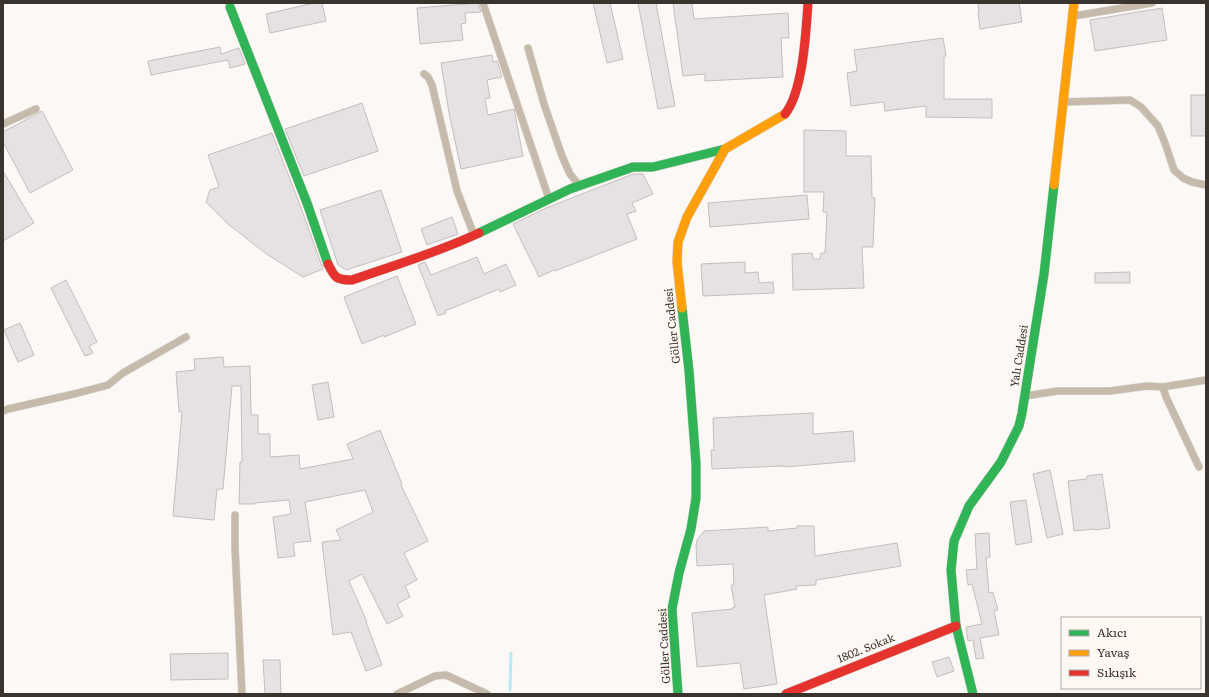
<svg xmlns="http://www.w3.org/2000/svg" width="1209" height="697" font-family="Literata,serif">
<rect width="100%" height="100%" fill="#fcf8f5"/>
<g fill="none" stroke-linecap="round" stroke-linejoin="round">
<path stroke="#bae9f6" stroke-width="3" d="M 510,690 L 511,653"/>
</g>
<g fill="#e6e1e2" stroke="#c3bebf">
<path d="M 314,3 L 322,3 L 326,21 L 270,33 L 266,14 Z"/>
<path d="M 478,3 L 481,12 L 465,13 L 466,23 L 461,24 L 463,40 L 420,44 L 417,8 Z"/>
<path d="M 593,3 L 610,3 L 623,59 L 607,63 Z"/>
<path d="M 638,3 L 656,3 L 675,106 L 658,109 Z"/>
<path d="M 673,3 L 692,3 L 694,19 L 788,13 L 789,38 L 781,38 L 783,77 L 705,81 L 705,74 L 683,76 Z"/>
<path d="M 978,3 L 1019,3 L 1022,22 L 980,29 L 978,12 L 979,12 Z"/>
<path d="M 1162,8 L 1167,40 L 1095,51 L 1090,20 Z"/>
<path d="M 943,38 L 946,56 L 944,56 L 944,99 L 992,99 L 992,118 L 926,117 L 926,106 L 885,111 L 884,102 L 851,106 L 847,73 L 857,71 L 854,50 Z"/>
<path d="M 220,47 L 221,54 L 239,48 L 245,64 L 230,68 L 228,60 L 151,75 L 148,61 Z"/>
<path d="M 492,55 L 493,62 L 497,61 L 502,77 L 487,80 L 490,98 L 485,99 L 488,115 L 514,109 L 523,156 L 461,169 L 449,113 L 441,63 Z"/>
<rect x="1191" y="95" width="15" height="41"/>
<path d="M 362,103 L 378,151 L 304,176 L 285,129 Z"/>
<path d="M 42,111 L 73,170 L 30,193 L 3,142 L 3,132 Z"/>
<path d="M 804,130 L 846,131 L 846,156 L 871,156 L 872,198 L 875,198 L 873,247 L 862,247 L 864,288 L 793,290 L 792,254 L 812,253 L 813,259 L 820,259 L 821,253 L 825,253 L 827,212 L 823,212 L 824,192 L 804,192 Z"/>
<path d="M 272,133 L 300,205 L 323,269 L 303,277 L 265,253 L 232,227 L 231,227 L 206,202 L 210,190 L 219,187 L 208,155 Z"/>
<path d="M 3,171 L 34,223 L 3,241 Z"/>
<path d="M 633,174 L 643,174 L 653,194 L 632,203 L 636,211 L 627,214 L 637,239 L 555,271 L 554,270 L 539,277 L 513,224 L 546,208 Z"/>
<path d="M 381,190 L 402,252 L 346,270 L 338,265 L 320,210 Z"/>
<path d="M 807,195 L 809,219 L 710,227 L 708,203 Z"/>
<path d="M 452,217 L 458,234 L 427,245 L 421,229 Z"/>
<path d="M 477,257 L 484,274 L 506,264 L 516,285 L 500,292 L 499,289 L 445,311 L 446,313 L 438,316 L 418,265 L 425,262 L 431,275 Z"/>
<path d="M 745,262 L 745,273 L 758,272 L 759,283 L 773,282 L 774,293 L 703,296 L 701,264 Z"/>
<path d="M 1130,272 L 1130,283 L 1095,283 L 1095,273 Z"/>
<path d="M 397,276 L 416,324 L 384,337 L 384,335 L 362,344 L 344,297 Z"/>
<path d="M 66,280 L 97,342 L 89,346 L 93,353 L 85,356 L 51,288 Z"/>
<path d="M 20,323 L 34,355 L 18,362 L 4,330 Z"/>
<path d="M 223,357 L 224,367 L 250,366 L 251,415 L 258,415 L 258,434 L 270,434 L 270,457 L 299,455 L 300,469 L 353,459 L 347,444 L 380,430 L 402,484 L 401,485 L 428,541 L 404,553 L 417,580 L 405,586 L 410,597 L 397,604 L 403,616 L 387,624 L 362,574 L 349,581 L 367,622 L 366,622 L 382,665 L 366,671 L 351,632 L 333,635 L 322,542 L 341,540 L 336,530 L 373,512 L 365,490 L 305,502 L 311,541 L 293,543 L 295,556 L 278,558 L 273,517 L 291,514 L 289,500 L 255,503 L 255,504 L 239,504 L 240,462 L 242,462 L 241,386 L 232,386 L 223,489 L 217,489 L 214,520 L 173,516 L 182,412 L 179,412 L 176,372 L 195,370 L 194,359 Z"/>
<path d="M 328,382 L 334,417 L 318,420 L 312,385 Z"/>
<path d="M 813,413 L 813,434 L 853,431 L 855,461 L 785,467 L 785,466 L 712,469 L 711,450 L 714,450 L 713,418 Z"/>
<path d="M 1050,470 L 1063,534 L 1047,538 L 1033,474 Z"/>
<path d="M 1102,474 L 1110,528 L 1095,530 L 1095,529 L 1074,531 L 1068,481 L 1087,479 L 1087,476 Z"/>
<path d="M 1026,500 L 1032,542 L 1016,545 L 1010,502 Z"/>
<path d="M 797,526 L 814,526 L 815,556 L 897,543 L 901,566 L 816,580 L 816,585 L 796,586 L 797,589 L 764,595 L 777,684 L 744,689 L 740,663 L 697,667 L 692,613 L 732,609 L 732,608 L 735,607 L 731,585 L 734,585 L 733,564 L 697,566 L 696,547 L 697,540 L 704,531 L 768,527 L 768,531 L 797,528 Z"/>
<path d="M 989,533 L 990,557 L 986,558 L 989,593 L 993,592 L 998,610 L 994,611 L 999,635 L 980,638 L 984,658 L 976,659 L 973,640 L 968,641 L 966,627 L 982,624 L 972,584 L 968,585 L 966,570 L 977,569 L 975,534 Z"/>
<path d="M 228,653 L 228,679 L 171,680 L 170,654 Z"/>
<path d="M 949,657 L 954,671 L 937,677 L 932,662 Z"/>
<path d="M 263,660 L 280,660 L 281,694 L 265,694 Z"/>
</g>
<g fill="none" stroke-linecap="round" stroke-linejoin="round">
<defs>
<g id="street">
<path d="M 483,3 L 549,199"/>
<path d="M 1074,16 L 1152,3"/>
<path d="M 528,48 L 544,104 L 562,156 L 570,174 L 580,186"/>
<path d="M 424,74 L 428,77 L 432,85 L 457,191 L 474,235"/>
<path d="M 1064,102 L 1130,100 L 1141,107 L 1158,126 L 1165,143 L 1174,170 L 1183,178 L 1192,182 L 1206,185"/>
<path d="M 3,124 L 36,109"/>
<path d="M 1163,387 L 1166,397 L 1199,467"/>
<path d="M 1025,396 L 1058,391 L 1110,391 L 1147,386 L 1163,387 L 1206,380"/>
<path d="M 3,411 L 8,409 L 74,394 L 108,385 L 123,373 L 186,337"/>
<path d="M 235,515 L 235,548 L 242,694"/>
<path d="M 397,694 L 435,676 L 446,675 L 487,694"/>
</g>
<g id="fast">
<path d="M 230,7 L 307,203 L 328,264"/>
<path d="M 479,233 L 570,189 L 633,167 L 653,167 L 725,149"/>
<path d="M 678,694 L 672,609 L 679,573 L 691,529 L 696,498 L 696,464 L 689,371 L 682,308"/>
<path d="M 973,694 L 956,626 L 951,570 L 954,541 L 969,506 L 1001,462 L 1019,426 L 1022,413 L 1044,274 L 1054,185"/>
</g>
<g id="slow">
<path d="M 1054,185 L 1074,3"/>
<path d="M 682,308 L 677,262 L 678,242 L 687,217 L 725,149 L 785,114"/>
</g>
<g id="jam">
<path d="M 785,114 C 803,92 806,32 808,3"/>
<path d="M 328,264 C 335,278 336,280 352,280 C 395,265 439,252 479,233"/>
<path d="M 786,694 L 956,626"/>
</g>
</defs>
<use href="#street" stroke="#d8d5d2" stroke-width="8"/>
<use href="#fast" stroke="#d8d5d2" stroke-width="10"/>
<use href="#slow" stroke="#d8d5d2" stroke-width="10"/>
<use href="#jam" stroke="#d8d5d2" stroke-width="10"/>
<use href="#street" stroke="#c6bbab" stroke-width="7"/>
<use href="#fast" stroke="#30b455" stroke-width="9"/>
<use href="#slow" stroke="#ff9f0a" stroke-width="9"/>
<use href="#jam" stroke="#e5322d" stroke-width="9"/>
</g>
<g text-anchor="middle" stroke-width="3" stroke-linejoin="round" paint-order="stroke">
<g font-size="11" fill="#3a332e" stroke="#fff7f2">
<text transform="translate(672 326) rotate(-96)" y="4">Göller Caddesi</text>
<text transform="translate(1019 356) rotate(-81)" y="4">Yalı Caddesi</text>
<text transform="translate(664 646) rotate(-93)" y="4">Göller Caddesi</text>
<text transform="translate(866 648) rotate(-22)" y="4">1802. Sokak</text>
</g>
</g>
<rect width="1209" height="697" fill="none" stroke="#3a332e" stroke-width="8"/>
<rect x="1061" y="617" width="140" height="72" fill="#fff7f2" stroke="#b0a9a4"/>
<rect x="1069" y="630" width="20" height="6" fill="#30b455" stroke="#b0a9a4"/>
<text x="1097" y="637" font-size="12" fill="#3a332e">Akıcı</text>
<rect x="1069" y="650" width="20" height="6" fill="#ff9f0a" stroke="#b0a9a4"/>
<text x="1097" y="657" font-size="12" fill="#3a332e">Yavaş</text>
<rect x="1069" y="670" width="20" height="6" fill="#e5322d" stroke="#b0a9a4"/>
<text x="1097" y="677" font-size="12" fill="#3a332e">Sıkışık</text>
</svg>
